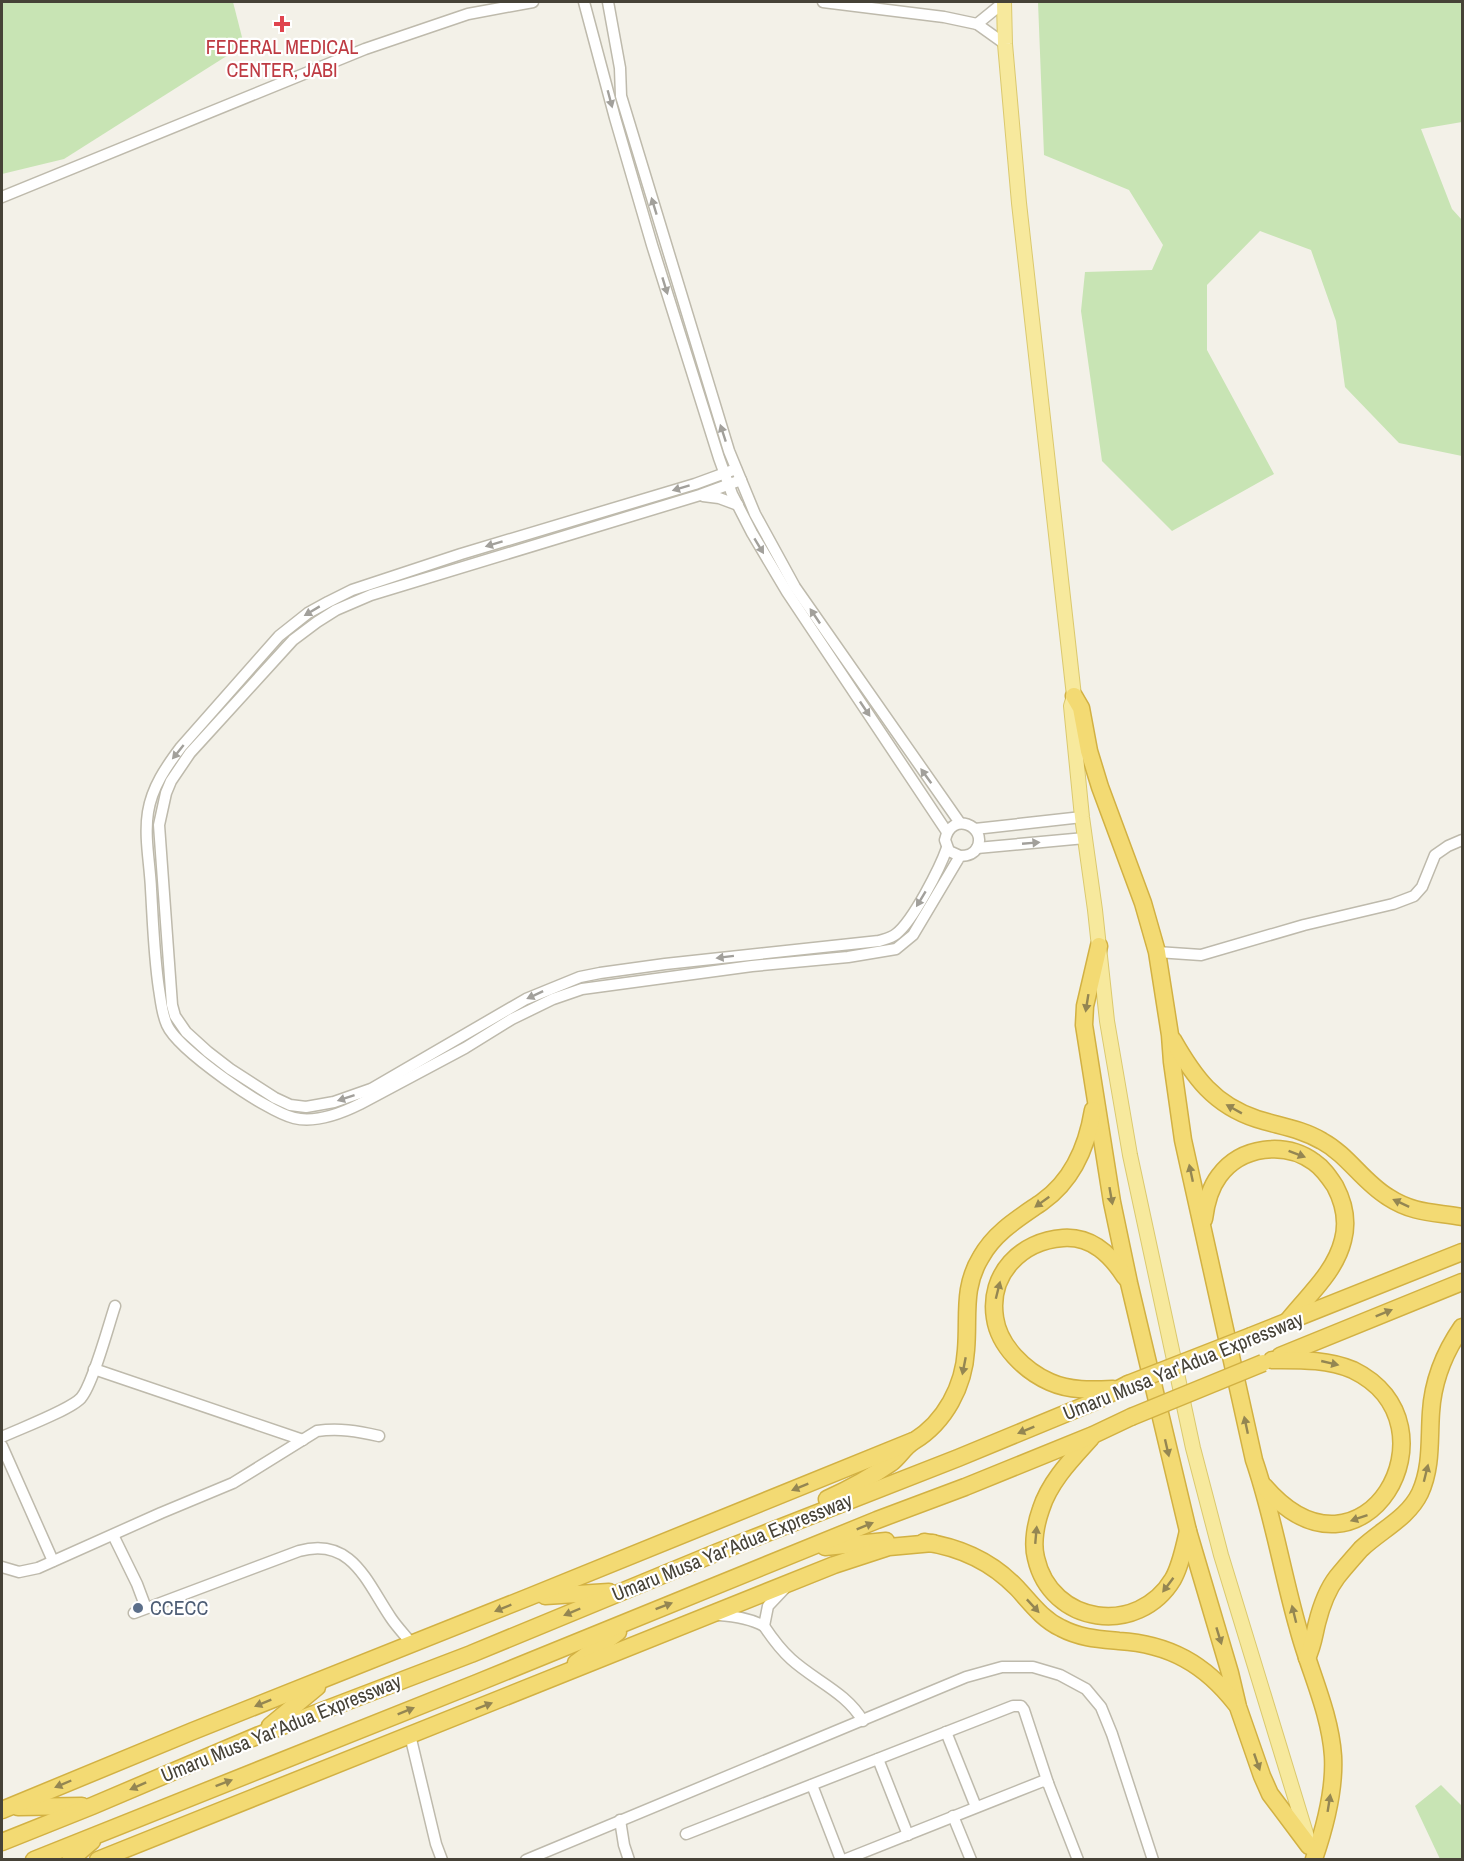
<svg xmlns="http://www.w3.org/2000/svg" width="1464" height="1861" font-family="'Archivo Narrow',sans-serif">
<rect width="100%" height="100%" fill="#f3f1e8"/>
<g fill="#c8e4b4">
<path d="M 2,2 L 233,2 L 244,45 L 64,159 L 2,174 Z"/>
<path d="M 1038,2 L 1462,2 L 1462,122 L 1421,129 L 1452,209 L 1462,220 L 1462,456 L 1399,443 L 1345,387 L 1336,321 L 1311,250 L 1260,231 L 1207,285 L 1207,350 L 1274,474 L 1172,531 L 1102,461 L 1081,311 L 1085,272 L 1152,270 L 1163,245 L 1129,190 L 1044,155 Z"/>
<path d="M 1441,1785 L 1462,1806 L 1462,1859 L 1440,1859 L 1415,1806 Z"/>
</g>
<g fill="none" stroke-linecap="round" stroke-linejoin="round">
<defs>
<g id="minor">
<path d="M 584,2 L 615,118 L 652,245 L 719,458 L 732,494 L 752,533 L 787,592 L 947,832"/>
<path d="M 608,2 L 620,68 L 621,96 L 729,451 L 755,514 L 795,587 L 960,823"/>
<path d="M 823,2 L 944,17 L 977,24 L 1005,44"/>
<path d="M 977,24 L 1004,2"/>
<path d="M 2,197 L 365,49 L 468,14 L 533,2"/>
<path d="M 736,469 L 695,484 L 461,554 L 352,590 L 328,602 L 308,613 L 279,636 L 181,747 C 166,767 152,787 148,812 C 144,837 150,864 151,889 C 153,922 154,956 159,989 C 161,1001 162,1014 167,1025 C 178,1050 267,1112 294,1118 C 315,1123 342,1113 360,1104 L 465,1048 L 512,1019 L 553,999 L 582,989 L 752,966 L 848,957 L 896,949 L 913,935 L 960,856 C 967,856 973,855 977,848 C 988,826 951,810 945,840 L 949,851 L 960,856"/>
<path d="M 741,480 L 700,495 L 371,595 L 336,610 L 317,622 L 293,640 L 190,753 L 171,781 L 166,793 L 159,825 L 172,1005 L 175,1016 L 186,1032 L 208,1052 L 230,1069 L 275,1098 L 290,1105 L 306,1107 L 334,1102 L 371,1089 L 526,999 L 580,977 L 600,973 L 665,964 L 879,941 C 885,939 891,938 896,934 C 913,921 940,868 947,848"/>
<path d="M 703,496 L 719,498 L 738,505"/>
<path d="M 975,829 L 1082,817"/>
<path d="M 977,848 L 1085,838"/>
<path d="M 1157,952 L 1201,955 L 1304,925 L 1393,904 L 1414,896 L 1422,887 L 1435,855 L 1448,846 L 1462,840"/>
<path d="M 94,1369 L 303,1440"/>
<path d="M 2,1437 C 19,1429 70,1410 81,1398 C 93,1384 108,1327 115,1306"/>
<path d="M 2,1446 L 53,1561"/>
<path d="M 113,1535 L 137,1584 L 146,1608"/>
<path d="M 2,1567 L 19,1572 L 38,1568 L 161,1513 L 233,1483 L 317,1431 C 339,1428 357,1431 379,1436"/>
<path d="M 134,1613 L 299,1551 C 352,1536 367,1583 391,1618 C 397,1627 405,1635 412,1644"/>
<path d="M 718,1615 C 734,1616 750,1618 764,1626 L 768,1606 L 785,1588"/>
<path d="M 764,1626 C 772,1638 780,1649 791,1659 C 815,1681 846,1692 863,1721"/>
<path d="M 946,1732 L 976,1807"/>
<path d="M 410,1735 L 436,1844 L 442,1860"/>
<path d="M 878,1759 L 908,1835"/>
<path d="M 812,1785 L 841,1860"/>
<path d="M 953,1816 L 971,1860"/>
<path d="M 620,1820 L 624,1845 L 629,1860"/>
<path d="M 686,1834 L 1013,1706 L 1021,1706 L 1024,1710 L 1048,1783"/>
<path d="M 526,1860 L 966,1677 L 1002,1667 L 1033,1667 L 1060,1675 L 1086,1689 L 1101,1707 L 1112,1734 L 1153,1860"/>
<path d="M 844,1860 L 1043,1781 L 1048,1783 L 1078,1860"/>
</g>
<path id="major" d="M 1004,2 L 1005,44 L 1019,203 L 1074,696 L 1071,706 L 1082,817 L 1095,910 L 1107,1021 L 1130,1155 L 1193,1448 L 1221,1555 L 1308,1840"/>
<g id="highway">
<path d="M 1074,696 L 1081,708 L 1089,751 L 1100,787 L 1143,903 L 1157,952 L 1170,1035 L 1172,1062 L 1183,1140 L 1254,1460 C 1273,1515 1282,1572 1298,1628 C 1309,1670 1330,1712 1333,1756 C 1335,1791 1325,1827 1314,1859"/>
<path d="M 1099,946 L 1085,1006 L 1084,1025 L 1112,1202 L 1129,1283 L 1188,1531 L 1230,1673 L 1238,1707 L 1262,1776 L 1270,1794 L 1309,1846"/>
<path d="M 1173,1040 C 1194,1077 1214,1105 1257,1119 C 1279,1126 1302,1129 1322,1141 C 1348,1155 1363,1182 1388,1197 C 1414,1214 1435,1212 1462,1217"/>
<path d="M 1204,1219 C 1206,1203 1210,1188 1219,1176 C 1241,1146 1285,1141 1314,1162 C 1323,1168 1329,1177 1335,1186 C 1344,1203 1348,1221 1343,1240 C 1335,1273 1307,1296 1286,1323"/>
<path d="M 1251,1336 L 1462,1252"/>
<path d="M 1280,1356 L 1462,1282"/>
<path d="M 1113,1389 C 1092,1390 1070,1391 1050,1382 C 1025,1371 999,1346 995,1318 C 988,1274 1021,1241 1063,1238 C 1092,1236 1111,1255 1125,1277"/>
<path d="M 1091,1438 C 1072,1459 1050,1481 1041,1509 C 1036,1523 1032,1543 1036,1558 C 1051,1625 1138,1637 1173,1579 C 1181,1565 1184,1547 1188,1531"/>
<path d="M 1264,1486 C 1363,1601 1464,1424 1353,1370 C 1327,1359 1299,1360 1272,1360"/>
<path d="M 827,1499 C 849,1489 871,1477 891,1463 C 899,1457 905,1446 914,1441 C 945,1422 964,1386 966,1350 C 969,1316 962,1288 981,1257 C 995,1232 1019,1218 1042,1202 C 1073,1180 1087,1147 1093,1110"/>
<path d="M 924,1542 C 959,1547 992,1562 1017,1588 C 1031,1603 1042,1619 1061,1628 C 1080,1638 1098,1639 1119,1641 C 1169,1644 1205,1664 1236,1704"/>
<path d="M 825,1547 L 886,1541"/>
<path d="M 545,1596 L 609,1592"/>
<path d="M 1307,1658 C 1313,1646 1314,1635 1317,1623 C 1321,1607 1327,1590 1337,1577 C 1345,1567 1353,1558 1361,1549 C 1381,1530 1408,1518 1420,1493 C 1432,1467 1429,1439 1431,1412 C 1433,1380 1444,1353 1462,1327"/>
<path d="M 576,1663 L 618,1632"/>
<path d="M 270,1726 L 317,1687"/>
<path d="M 18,1807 L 82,1806"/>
<path d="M 2,1810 L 193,1731 L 529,1597 L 913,1441"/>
<path d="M 2,1842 L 92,1806 L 259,1735 L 471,1654 L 718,1552 L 958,1458 L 1096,1401 L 1128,1384"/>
<path d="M 34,1860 L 477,1683 L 877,1520 L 965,1487 L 1093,1435 L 1131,1417"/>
<path d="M 70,1860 L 92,1841"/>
<path d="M 98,1860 L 834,1565 L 889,1547 L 933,1543"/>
</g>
</defs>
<use href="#minor" stroke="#bebaac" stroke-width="13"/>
<use href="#major" stroke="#dbc96e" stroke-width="16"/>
<use href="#highway" stroke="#d2b143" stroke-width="19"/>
<use href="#minor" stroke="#fff" stroke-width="10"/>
<use href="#major" stroke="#f7e99d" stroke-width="14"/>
<use href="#highway" stroke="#f3da73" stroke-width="16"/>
<defs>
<g id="highway-bridge">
<path d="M 1128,1384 L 1251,1336"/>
<path d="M 1131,1417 L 1263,1363"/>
</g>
</defs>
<use href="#highway-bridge" stroke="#d2b143" stroke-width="19" stroke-linecap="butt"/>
<use href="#highway-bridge" stroke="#f3da73" stroke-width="16"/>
</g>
<defs><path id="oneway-solid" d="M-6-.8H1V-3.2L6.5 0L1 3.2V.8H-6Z" transform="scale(1.5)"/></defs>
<g fill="#a2a09b">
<use href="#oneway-solid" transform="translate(610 99) rotate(75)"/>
<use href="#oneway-solid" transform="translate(654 206) rotate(-107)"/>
<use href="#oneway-solid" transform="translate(665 286) rotate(73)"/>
<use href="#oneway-solid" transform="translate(723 433) rotate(-108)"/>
<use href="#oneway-solid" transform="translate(681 488) rotate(163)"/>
<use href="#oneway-solid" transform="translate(494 544) rotate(163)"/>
<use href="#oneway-solid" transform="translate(759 546) rotate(59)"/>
<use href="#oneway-solid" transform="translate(312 611) rotate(149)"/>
<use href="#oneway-solid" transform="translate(815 616) rotate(-124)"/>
<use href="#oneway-solid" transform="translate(865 709) rotate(56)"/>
<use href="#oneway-solid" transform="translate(178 752) rotate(129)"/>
<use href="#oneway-solid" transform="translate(926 776) rotate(-126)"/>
<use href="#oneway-solid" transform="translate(1031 843) rotate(-5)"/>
<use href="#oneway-solid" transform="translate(921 899) rotate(121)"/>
<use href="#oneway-solid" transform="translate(725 957) rotate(173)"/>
<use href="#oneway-solid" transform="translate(535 995) rotate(155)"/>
<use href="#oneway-solid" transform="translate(346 1098) rotate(162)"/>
</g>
<g fill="#948652">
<use href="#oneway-solid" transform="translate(1087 1003) rotate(99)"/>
<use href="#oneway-solid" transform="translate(1234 1109) rotate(-151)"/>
<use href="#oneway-solid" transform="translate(1297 1154) rotate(21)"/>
<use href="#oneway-solid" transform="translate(1191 1173) rotate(-102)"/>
<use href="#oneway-solid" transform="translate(1111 1196) rotate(80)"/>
<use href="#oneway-solid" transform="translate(1042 1202) rotate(144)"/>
<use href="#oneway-solid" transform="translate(1401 1203) rotate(-155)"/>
<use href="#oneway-solid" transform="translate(998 1290) rotate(-76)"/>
<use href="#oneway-solid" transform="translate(1384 1313) rotate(-22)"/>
<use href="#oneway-solid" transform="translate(1330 1363) rotate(13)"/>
<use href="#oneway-solid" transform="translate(964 1366) rotate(101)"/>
<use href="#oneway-solid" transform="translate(1246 1425) rotate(-102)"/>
<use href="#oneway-solid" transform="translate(1026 1430) rotate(158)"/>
<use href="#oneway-solid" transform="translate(1167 1448) rotate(77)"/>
<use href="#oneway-solid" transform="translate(1426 1473) rotate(-76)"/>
<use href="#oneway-solid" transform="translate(800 1487) rotate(158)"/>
<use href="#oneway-solid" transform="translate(1359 1518) rotate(161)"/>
<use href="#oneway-solid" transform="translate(865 1526) rotate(-22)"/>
<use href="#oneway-solid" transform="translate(1036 1535) rotate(-85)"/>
<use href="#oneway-solid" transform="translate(1168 1585) rotate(127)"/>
<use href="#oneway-solid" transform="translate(664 1606) rotate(-21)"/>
<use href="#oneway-solid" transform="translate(1033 1606) rotate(47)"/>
<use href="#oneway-solid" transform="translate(503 1608) rotate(158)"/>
<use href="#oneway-solid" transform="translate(572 1612) rotate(157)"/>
<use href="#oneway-solid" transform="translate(1294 1614) rotate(-104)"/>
<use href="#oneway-solid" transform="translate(1219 1636) rotate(73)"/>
<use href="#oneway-solid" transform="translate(263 1703) rotate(158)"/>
<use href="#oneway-solid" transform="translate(484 1706) rotate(-21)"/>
<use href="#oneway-solid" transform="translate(406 1711) rotate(-22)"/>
<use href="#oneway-solid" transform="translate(1257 1762) rotate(71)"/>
<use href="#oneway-solid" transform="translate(224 1783) rotate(-21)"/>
<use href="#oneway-solid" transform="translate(63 1784) rotate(157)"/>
<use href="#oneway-solid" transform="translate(138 1786) rotate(156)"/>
<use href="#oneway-solid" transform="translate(1329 1803) rotate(-81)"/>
</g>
<path fill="#e0444e" stroke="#fff" stroke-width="2" d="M279 15h6v6h6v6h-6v6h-6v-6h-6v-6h6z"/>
<circle fill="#5c6f8a" stroke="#fff" stroke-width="2" cx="138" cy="1608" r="6"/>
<g text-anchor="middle" stroke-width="4.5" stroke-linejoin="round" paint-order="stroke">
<g font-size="20" fill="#be3a42" stroke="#fff">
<text x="282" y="54">FEDERAL MEDICAL<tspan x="282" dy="23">CENTER, JABI</tspan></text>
</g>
<g font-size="20" fill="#464237" stroke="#fff">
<text transform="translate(1183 1366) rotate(-22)" y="7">Umaru Musa Yar'Adua Expressway</text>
<text transform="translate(732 1547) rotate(-22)" y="7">Umaru Musa Yar'Adua Expressway</text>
<text transform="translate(281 1728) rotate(-22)" y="7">Umaru Musa Yar'Adua Expressway</text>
</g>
<g font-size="20" fill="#4e5e75" stroke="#fff" text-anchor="start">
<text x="150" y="1615">CCECC</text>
</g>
</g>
<rect width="1464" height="1861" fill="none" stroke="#464237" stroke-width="6"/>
</svg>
